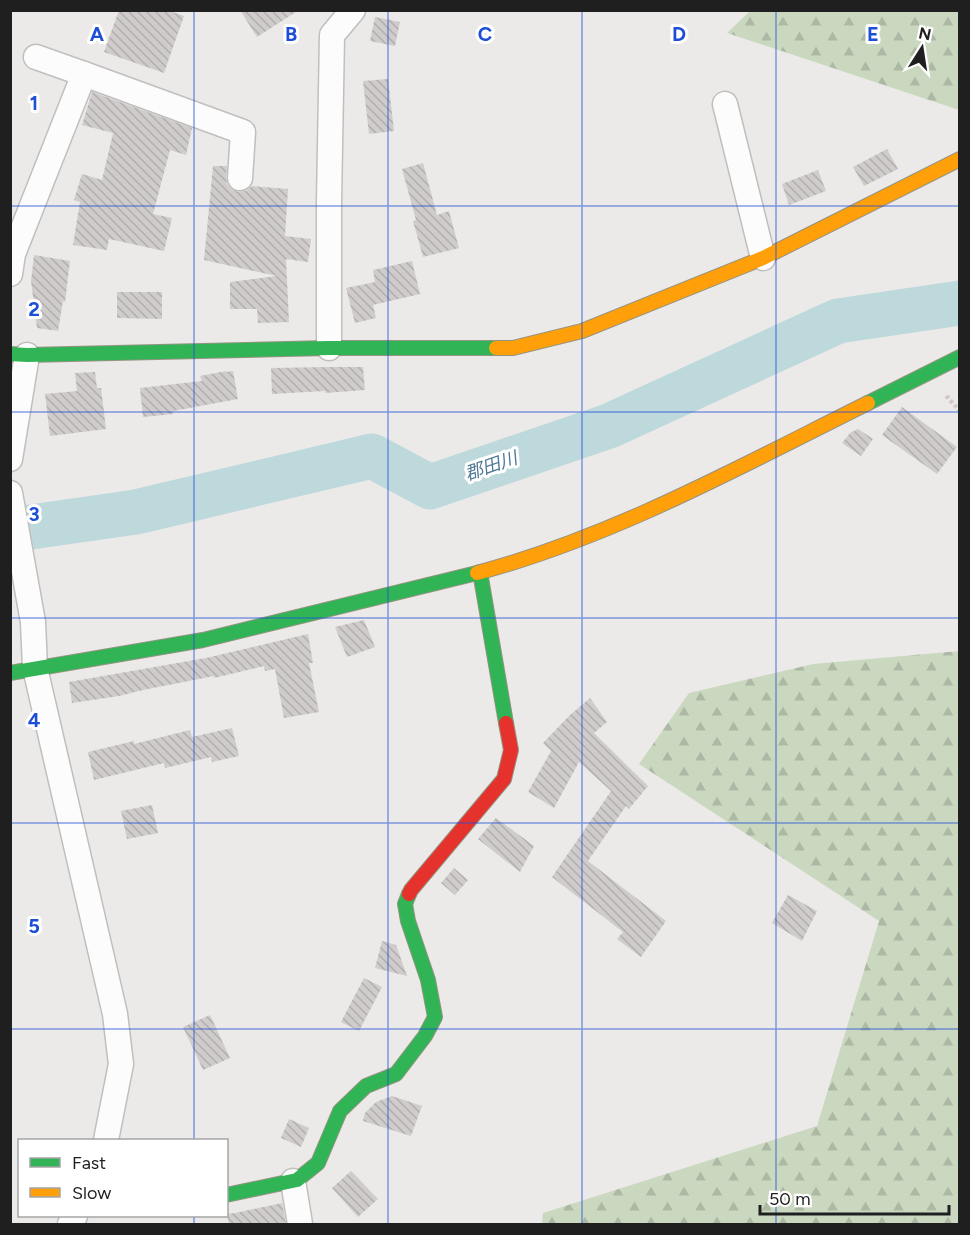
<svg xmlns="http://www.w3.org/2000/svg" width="970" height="1235" font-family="Figtree,'Noto Sans JP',sans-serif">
<defs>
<pattern id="forest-firs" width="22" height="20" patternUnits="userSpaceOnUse" patternTransform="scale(1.5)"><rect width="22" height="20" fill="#cbd8c0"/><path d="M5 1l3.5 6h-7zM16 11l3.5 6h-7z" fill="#aeb9a5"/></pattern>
<pattern id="building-back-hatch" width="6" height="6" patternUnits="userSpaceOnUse" patternTransform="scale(1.5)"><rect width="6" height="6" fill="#cfcccb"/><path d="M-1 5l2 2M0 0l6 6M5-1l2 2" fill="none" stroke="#b1afae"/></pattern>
</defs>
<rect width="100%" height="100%" fill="#eceae8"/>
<g fill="url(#forest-firs)">
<path d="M 750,11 L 959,11 L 959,110 L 727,33 Z"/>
<path d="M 959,651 L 959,1224 L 542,1224 L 543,1213 L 817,1126 L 879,921 L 639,764 L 689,693 L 813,664 Z"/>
</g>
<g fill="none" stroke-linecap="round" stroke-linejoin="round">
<path stroke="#bed9dc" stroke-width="45" d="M 10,530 L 136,512 L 372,456 L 430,487 L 609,426 L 838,321 L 960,303"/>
</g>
<g fill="url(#building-back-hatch)">
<path d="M 119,10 L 167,10 L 184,16 L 164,73 L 104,52 Z"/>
<path d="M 240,10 L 299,10 L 257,37 Z"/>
<path d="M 375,17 L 400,22 L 395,46 L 370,41 Z"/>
<path d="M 388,79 L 394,131 L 369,134 L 363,81 Z"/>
<path d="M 92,92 L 192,128 L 186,155 L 170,150 L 153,214 L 172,218 L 164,251 L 109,239 L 107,250 L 73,245 L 80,202 L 74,200 L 82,174 L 102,180 L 113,133 L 82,125 Z"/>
<path d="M 887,149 L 898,169 L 864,186 L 853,167 Z"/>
<path d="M 423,163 L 437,215 L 449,211 L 459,248 L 423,257 L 413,221 L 416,220 L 402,169 Z"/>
<path d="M 213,166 L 227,166 L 226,177 L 227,184 L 232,189 L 238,192 L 246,191 L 252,186 L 288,189 L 285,236 L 311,239 L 308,262 L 286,259 L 289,322 L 258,323 L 257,309 L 230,309 L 230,282 L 277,276 L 204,260 Z"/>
<path d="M 818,170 L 826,191 L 789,205 L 782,184 Z"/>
<path d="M 34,255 L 70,261 L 65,302 L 63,301 L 58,331 L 37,328 L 31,281 Z"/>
<path d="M 412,261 L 420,294 L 373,305 L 376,318 L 355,323 L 346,288 L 375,282 L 373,270 Z"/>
<path d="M 117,292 L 162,292 L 162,319 L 117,318 Z"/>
<path d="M 329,367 L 363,367 L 365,390 L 325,393 L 325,391 L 272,394 L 271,368 Z"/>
<path d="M 226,371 L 226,372 L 233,371 L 238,399 L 173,411 L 173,414 L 143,417 L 140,388 L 202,381 L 200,376 Z"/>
<path d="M 95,372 L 97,388 L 101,388 L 106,429 L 50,436 L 45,394 L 77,391 L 75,373 Z"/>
<path d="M 902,407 L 957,447 L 937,474 L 882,435 Z"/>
<path d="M 858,429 L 873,439 L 861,456 L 842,443 L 850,433 Z"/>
<path d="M 364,620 L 375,647 L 347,657 L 335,627 Z"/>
<path d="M 308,634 L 313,663 L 309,663 L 319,712 L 284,718 L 275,669 L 265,671 L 264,666 L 214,678 L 214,676 L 143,690 L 119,696 L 72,703 L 69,682 L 206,658 Z"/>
<path d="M 590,698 L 607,722 L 594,733 L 648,786 L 629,809 L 626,806 L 588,861 L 666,921 L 641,957 L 617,939 L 623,932 L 552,877 L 611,791 L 579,762 L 554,808 L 528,792 L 551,751 L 543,743 L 570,715 Z"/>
<path d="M 232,728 L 239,756 L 212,762 L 211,757 L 165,768 L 164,763 L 94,780 L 88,752 L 134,741 L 134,744 L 190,730 L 192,737 Z"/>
<path d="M 152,805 L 158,833 L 127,839 L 121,811 Z"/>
<path d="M 496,818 L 534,846 L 520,872 L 478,839 Z"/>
<path d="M 454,868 L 468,880 L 455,895 L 441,883 Z"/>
<path d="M 788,895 L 817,911 L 802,941 L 772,923 Z"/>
<path d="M 382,941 L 396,945 L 407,976 L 375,968 Z"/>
<path d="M 364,978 L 382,987 L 359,1031 L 341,1022 Z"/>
<path d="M 210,1015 L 230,1058 L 203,1070 L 183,1027 Z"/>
<path d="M 392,1096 L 422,1106 L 411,1136 L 363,1121 L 365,1113 L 376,1102 Z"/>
<path d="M 289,1119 L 309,1128 L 301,1147 L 281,1138 Z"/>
<path d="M 351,1171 L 378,1199 L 358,1217 L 332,1188 Z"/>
<path d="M 282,1203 L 286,1224 L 229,1224 L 227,1214 L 235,1213 Z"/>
</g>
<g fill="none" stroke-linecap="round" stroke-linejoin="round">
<defs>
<g id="street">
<path d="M 36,57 L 84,74"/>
<path d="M 725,104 L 763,258"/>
<path d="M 10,274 L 13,254 L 84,74 L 243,132 L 240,178"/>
<path d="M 329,348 L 329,202 L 332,35 L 353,10"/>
<path d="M 10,459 L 27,355"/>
<path d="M 10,493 L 33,622 L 35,668 L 115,1014 L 121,1064 L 106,1140"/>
<path d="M 293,1181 L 300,1224"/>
<path d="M 70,1224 L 75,1216"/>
</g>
<g id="fast">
<path d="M 10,354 L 27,355 L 329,348 L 496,348"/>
<path d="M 868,403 L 960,357"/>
<path d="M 480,572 L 506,723"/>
<path d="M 10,673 L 203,640 L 477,573"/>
<path d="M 226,1195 L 297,1180 L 318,1163 L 340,1111 L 366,1086 L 396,1074 L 425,1036 L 435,1017 L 428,980 L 408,921 L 405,904 L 409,894"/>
</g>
<g id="slow">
<path d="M 496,348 L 513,348 L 582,331 L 763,258 L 960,159"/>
<path d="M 477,573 C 615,536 741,466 868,403"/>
</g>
<path id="jam" d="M 409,894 L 411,890 L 504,779 L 511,750 L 506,723"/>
</defs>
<use href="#street" stroke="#c0bfbe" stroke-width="27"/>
<use href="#fast" stroke="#959482" stroke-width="16"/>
<use href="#slow" stroke="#959482" stroke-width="16"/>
<use href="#jam" stroke="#959482" stroke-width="16"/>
<g stroke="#d5c9c8" stroke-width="4" stroke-dasharray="3 3" stroke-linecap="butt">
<path d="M 946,396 L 960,411"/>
<path d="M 947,396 L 958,409"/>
</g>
<use href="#street" stroke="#fcfcfc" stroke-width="24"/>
<use href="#fast" stroke="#30b455" stroke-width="14"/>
<use href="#slow" stroke="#ff9f0a" stroke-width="14"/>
<use href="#jam" stroke="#e5322d" stroke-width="14"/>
</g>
<path fill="none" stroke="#1d4ed8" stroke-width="1.5" stroke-opacity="0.55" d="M 194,10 L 194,1140M 388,10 L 388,1224M 582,10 L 582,1224M 776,10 L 776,1224M 10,206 L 960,206M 10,412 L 960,412M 10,618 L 960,618M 10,823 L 960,823M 10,1029 L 960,1029M 194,1216 L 194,1224"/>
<g text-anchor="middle" stroke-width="6" stroke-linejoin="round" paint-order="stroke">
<g font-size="18" font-style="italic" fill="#4e7895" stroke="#fff">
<text transform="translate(491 466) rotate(-19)" y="6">郡田川</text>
</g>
</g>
<g font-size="20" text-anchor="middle" font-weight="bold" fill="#1d4ed8" stroke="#fff" stroke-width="6" stroke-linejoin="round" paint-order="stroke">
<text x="97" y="41">A</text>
<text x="291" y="41">B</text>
<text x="485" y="41">C</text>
<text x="679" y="41">D</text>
<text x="873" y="41">E</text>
<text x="34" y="110">1</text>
<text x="34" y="316">2</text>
<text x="34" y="521">3</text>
<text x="34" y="727">4</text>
<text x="34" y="933">5</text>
</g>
<rect width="970" height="1235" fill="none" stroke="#1f1f1f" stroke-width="24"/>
<rect x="18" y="1139" width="210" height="78" fill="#ffffff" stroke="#a5a5a5" stroke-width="1.5"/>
<rect x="30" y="1158" width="30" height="9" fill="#30b455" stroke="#a5a5a5" stroke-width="1.5"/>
<text x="72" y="1169" font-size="18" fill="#1f1f1f">Fast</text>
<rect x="30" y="1188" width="30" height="9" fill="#ff9f0a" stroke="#a5a5a5" stroke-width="1.5"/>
<text x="72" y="1199" font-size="18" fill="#1f1f1f">Slow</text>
<g transform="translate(922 48) rotate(12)" stroke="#ffffff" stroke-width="4.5" paint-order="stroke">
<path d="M0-4.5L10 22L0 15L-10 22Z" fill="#1f1f1f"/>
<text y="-9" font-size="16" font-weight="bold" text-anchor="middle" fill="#1f1f1f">N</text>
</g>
<path d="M760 1205v9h189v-9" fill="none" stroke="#1f1f1f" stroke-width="3"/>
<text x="769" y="1205" font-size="18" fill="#1f1f1f" stroke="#ffffff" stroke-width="4.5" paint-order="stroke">50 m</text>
</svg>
